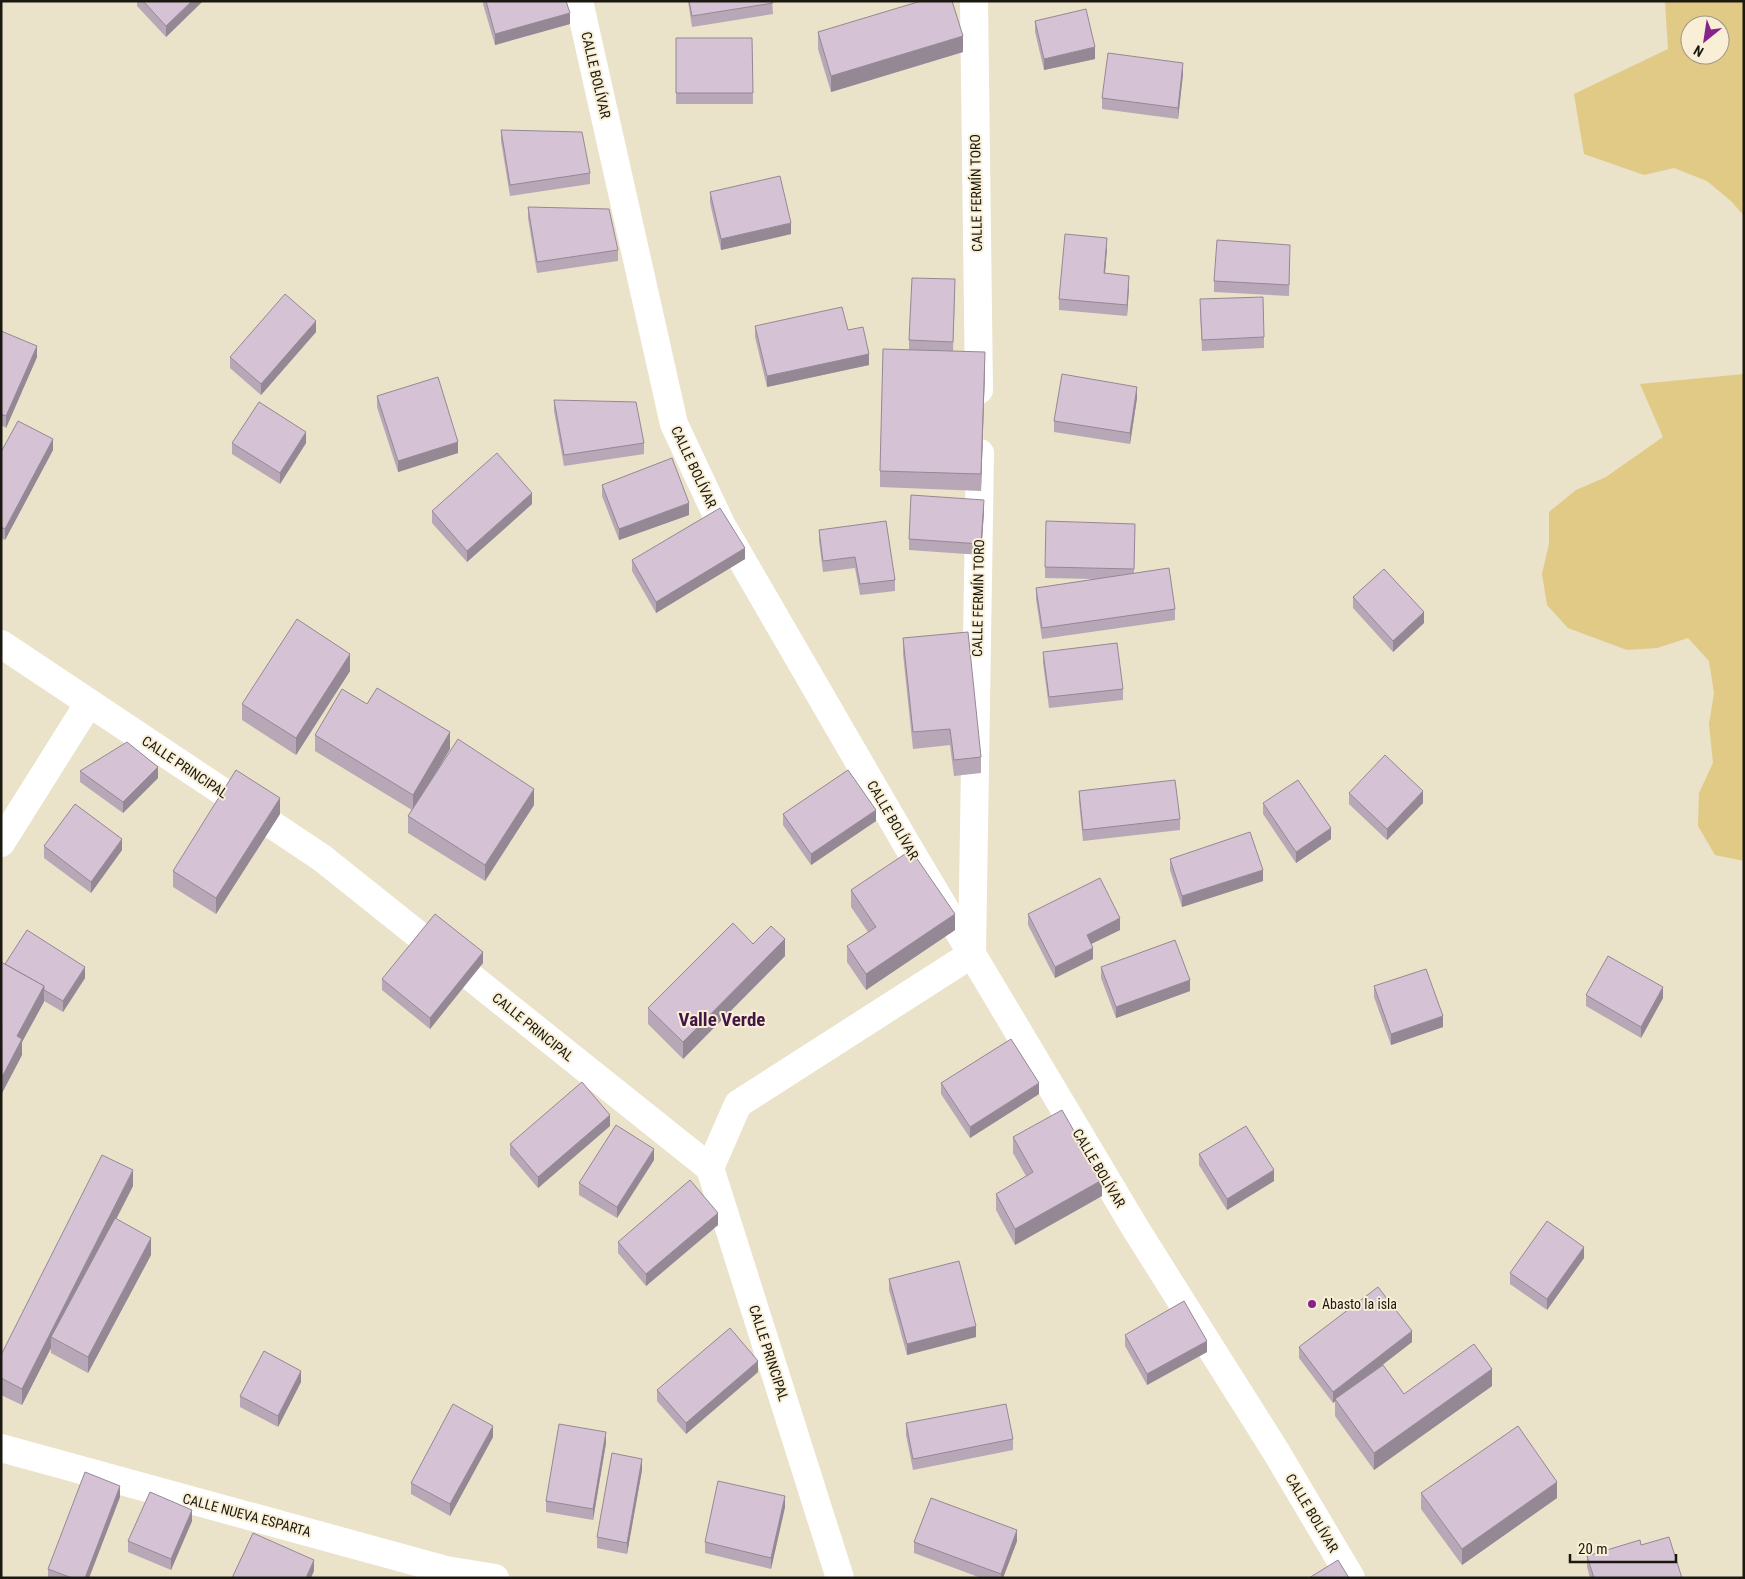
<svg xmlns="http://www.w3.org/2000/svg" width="1745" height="1579" font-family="'Roboto Condensed',sans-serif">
<rect width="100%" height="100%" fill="#eae2c9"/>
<g fill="#e1c986" fill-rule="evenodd">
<path d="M 1665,1 L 1744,1 L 1744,216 L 1732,202 L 1707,181 L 1674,168 L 1644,175 L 1584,154 L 1574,94 L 1668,49 ZM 1690,25 L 1720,25 L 1720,55 L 1690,55 Z"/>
<path d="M 1744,374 L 1744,861 L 1715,855 L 1698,826 L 1699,793 L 1713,763 L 1709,724 L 1714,693 L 1709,661 L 1688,638 L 1657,648 L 1627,650 L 1568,628 L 1547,605 L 1542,574 L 1549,544 L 1549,512 L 1576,490 L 1606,477 L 1663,437 L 1640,384 Z"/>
</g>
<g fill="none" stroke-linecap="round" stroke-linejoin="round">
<g stroke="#fff" stroke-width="28">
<path d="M 579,1 L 674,424 L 721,524 L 907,845 L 1137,1231 L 1275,1450 L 1351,1578"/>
<path d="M 974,1 L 979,390"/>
<path d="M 1,644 L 322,858 L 710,1168 L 840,1578"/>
<path d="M 1,843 L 89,703"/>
<path d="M 710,1168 L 738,1104 L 972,954 L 980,453"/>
<path d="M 1,1448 L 446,1570 L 495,1578"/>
</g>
</g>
<g fill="#b7a7b7">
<path d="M 137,1 L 203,1 L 166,37 L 137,6 Z"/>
<path d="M 483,1 L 566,1 L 570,24 L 495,45 L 483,4 Z"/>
<path d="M 688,1 L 772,1 L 773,14 L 692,27 Z"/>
<path d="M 1035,21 L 1095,59 L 1044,70 L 1035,32 Z"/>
<path d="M 818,32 L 963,52 L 831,92 L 818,49 Z"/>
<path d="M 676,38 L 752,38 L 753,104 L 676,104 Z"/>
<path d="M 1183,74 L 1178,119 L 1102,109 L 1102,98 Z"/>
<path d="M 501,130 L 590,173 L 590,184 L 510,196 L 501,141 Z"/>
<path d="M 710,192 L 791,234 L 721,250 L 710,203 Z"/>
<path d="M 528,207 L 618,250 L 618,261 L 537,273 L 528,218 Z"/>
<path d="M 1107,249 L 1105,273 L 1129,287 L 1127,316 L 1059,310 L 1059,299 Z"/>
<path d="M 1290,256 L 1289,296 L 1214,292 L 1214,281 Z"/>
<path d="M 955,290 L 953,351 L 985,369 L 981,491 L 880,487 L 880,471 L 909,350 L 909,340 Z"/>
<path d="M 1200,310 L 1264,337 L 1264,348 L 1202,351 Z"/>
<path d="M 755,326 L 848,330 L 869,365 L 767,387 L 755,337 Z"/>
<path d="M 1,331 L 37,357 L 6,428 L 1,425 Z"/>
<path d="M 316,332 L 261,395 L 230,368 L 230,357 Z"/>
<path d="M 377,396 L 458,453 L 398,472 L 377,407 Z"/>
<path d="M 1137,398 L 1130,444 L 1054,432 L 1054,421 Z"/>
<path d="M 554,400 L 644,443 L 644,454 L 564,466 L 554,411 Z"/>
<path d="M 232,443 L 306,443 L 280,484 L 232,454 Z"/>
<path d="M 53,450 L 5,540 L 1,538 L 1,452 Z"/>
<path d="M 602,485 L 689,515 L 619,540 L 602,496 Z"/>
<path d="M 532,504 L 467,562 L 432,523 L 432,511 Z"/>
<path d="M 984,511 L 981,555 L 909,550 L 909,539 Z"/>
<path d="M 1135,524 L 1134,573 L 1175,609 L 1175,620 L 1042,639 L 1036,599 L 1036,588 L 1095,579 L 1045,578 L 1045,567 Z"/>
<path d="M 819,530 L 895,580 L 895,591 L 860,595 L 855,568 L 823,572 L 819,541 Z"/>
<path d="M 745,559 L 656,613 L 632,571 L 632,560 Z"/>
<path d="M 1353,597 L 1424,623 L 1393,652 L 1353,608 Z"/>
<path d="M 903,638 L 981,757 L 981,773 L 954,776 L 950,745 L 913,749 L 903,654 Z"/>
<path d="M 1043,652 L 1123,689 L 1123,700 L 1049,708 L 1043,663 Z"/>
<path d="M 350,671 L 296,755 L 242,720 L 242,704 Z"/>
<path d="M 367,704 L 450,749 L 429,784 L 534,805 L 485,881 L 408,833 L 408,816 L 412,810 L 315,751 L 315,735 Z"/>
<path d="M 80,771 L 158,778 L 123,813 L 80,782 Z"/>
<path d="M 1079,791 L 1180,819 L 1180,830 L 1083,841 L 1079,802 Z"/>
<path d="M 1349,793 L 1423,803 L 1387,840 L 1349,804 Z"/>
<path d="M 1263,803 L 1331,839 L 1296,863 L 1263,814 Z"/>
<path d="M 280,814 L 216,914 L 173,887 L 173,871 Z"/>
<path d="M 783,814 L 876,821 L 811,865 L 783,825 Z"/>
<path d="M 44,846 L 122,850 L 91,893 L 44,858 Z"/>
<path d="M 1170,859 L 1263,881 L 1182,907 L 1170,870 Z"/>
<path d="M 851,890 L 955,930 L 866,990 L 847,962 L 847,946 L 868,932 L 851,907 Z"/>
<path d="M 1028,914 L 1120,930 L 1091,944 L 1093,959 L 1055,978 L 1028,925 Z"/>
<path d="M 753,944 L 785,956 L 683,1059 L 648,1024 L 648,1008 Z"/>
<path d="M 1,962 L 5,964 L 85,978 L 63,1012 L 44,1001 L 22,1042 L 22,1055 L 2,1093 Z"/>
<path d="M 483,963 L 430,1029 L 382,990 L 382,979 Z"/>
<path d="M 1101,967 L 1190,991 L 1116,1018 L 1101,978 Z"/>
<path d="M 1374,986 L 1443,1027 L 1391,1045 L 1374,997 Z"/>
<path d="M 1586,995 L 1663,998 L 1641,1038 L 1586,1006 Z"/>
<path d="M 941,1083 L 1039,1094 L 970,1138 L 941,1094 Z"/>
<path d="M 610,1126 L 538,1188 L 510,1155 L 510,1144 Z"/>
<path d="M 1013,1137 L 1102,1196 L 1015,1245 L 996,1210 L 996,1194 L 1026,1176 L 1013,1153 Z"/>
<path d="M 1199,1154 L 1274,1181 L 1227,1210 L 1199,1165 Z"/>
<path d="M 654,1160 L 617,1218 L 579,1195 L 579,1183 Z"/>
<path d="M 133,1186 L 116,1219 L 151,1255 L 88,1373 L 51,1353 L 51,1348 L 22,1405 L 1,1395 L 1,1355 Z"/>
<path d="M 718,1225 L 646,1286 L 618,1253 L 618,1242 Z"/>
<path d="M 1584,1258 L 1547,1310 L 1510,1284 L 1510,1273 Z"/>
<path d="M 889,1279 L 976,1337 L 907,1355 L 889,1290 Z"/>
<path d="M 1125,1335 L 1207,1352 L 1147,1385 L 1125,1346 Z"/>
<path d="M 1412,1342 L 1367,1377 L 1404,1394 L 1492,1386 L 1374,1470 L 1335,1416 L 1335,1401 L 1333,1403 L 1299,1358 L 1299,1347 Z"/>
<path d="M 758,1372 L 686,1434 L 657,1401 L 657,1390 Z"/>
<path d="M 301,1382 L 278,1427 L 240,1407 L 240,1396 Z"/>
<path d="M 906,1423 L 1013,1439 L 1013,1450 L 913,1470 L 906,1435 Z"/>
<path d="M 493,1437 L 450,1516 L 411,1494 L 411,1483 Z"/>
<path d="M 606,1443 L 593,1520 L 546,1512 L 546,1501 Z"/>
<path d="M 642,1470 L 627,1554 L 597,1548 L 597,1537 Z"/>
<path d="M 1421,1493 L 1557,1498 L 1462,1565 L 1421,1509 Z"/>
<path d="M 120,1497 L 89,1578 L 48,1578 L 48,1569 Z"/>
<path d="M 785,1507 L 771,1569 L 705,1553 L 705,1542 Z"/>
<path d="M 192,1521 L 171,1570 L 128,1552 L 128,1541 Z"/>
<path d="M 1017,1541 L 1003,1578 L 981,1578 L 914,1553 L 914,1542 Z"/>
<path d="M 1641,1545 L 1682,1578 L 1590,1578 L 1587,1567 L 1587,1556 Z"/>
</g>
<g fill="#958895">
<path d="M 192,1 L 203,1 L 166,37 L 166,26 Z"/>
<path d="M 570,13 L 570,24 L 495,45 L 495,34 Z"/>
<path d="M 963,36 L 963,52 L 831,92 L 831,76 Z"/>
<path d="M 1095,47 L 1095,59 L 1044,70 L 1044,59 Z"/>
<path d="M 1183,63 L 1183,74 L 1178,119 L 1178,108 Z"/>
<path d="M 791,223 L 791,234 L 721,250 L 721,239 Z"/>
<path d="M 1107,238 L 1107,249 L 1104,284 L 1104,273 Z"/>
<path d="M 1129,276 L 1129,287 L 1127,316 L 1127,305 Z"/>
<path d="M 316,321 L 316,332 L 261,395 L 261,384 Z"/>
<path d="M 37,346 L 37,357 L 6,428 L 6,416 Z"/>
<path d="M 985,352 L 985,369 L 981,491 L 981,474 Z"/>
<path d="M 869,354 L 869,365 L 767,387 L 767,376 Z"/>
<path d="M 1137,387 L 1137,398 L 1130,444 L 1130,433 Z"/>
<path d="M 306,432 L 306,443 L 280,484 L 280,473 Z"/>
<path d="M 53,439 L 53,450 L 5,540 L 5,529 Z"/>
<path d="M 458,442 L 458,453 L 398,472 L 398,461 Z"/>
<path d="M 532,493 L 532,504 L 467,562 L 467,551 Z"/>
<path d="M 984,500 L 984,511 L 981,555 L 981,544 Z"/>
<path d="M 689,503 L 689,515 L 619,540 L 619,529 Z"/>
<path d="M 745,548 L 745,559 L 656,613 L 656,602 Z"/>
<path d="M 1424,612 L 1424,623 L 1393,652 L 1393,641 Z"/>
<path d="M 350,654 L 350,671 L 296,755 L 296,738 Z"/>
<path d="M 450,732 L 450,749 L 413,811 L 413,795 Z"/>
<path d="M 158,767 L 158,778 L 123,813 L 123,802 Z"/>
<path d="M 534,789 L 534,805 L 485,881 L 485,865 Z"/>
<path d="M 1423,791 L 1423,803 L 1387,840 L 1387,829 Z"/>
<path d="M 280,798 L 280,814 L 216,914 L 216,898 Z"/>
<path d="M 876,810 L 876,821 L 811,865 L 811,854 Z"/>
<path d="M 1331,828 L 1331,839 L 1296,863 L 1296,852 Z"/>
<path d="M 122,839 L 122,850 L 91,893 L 91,882 Z"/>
<path d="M 1263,870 L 1263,881 L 1182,907 L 1182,896 Z"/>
<path d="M 955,914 L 955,930 L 866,990 L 866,974 Z"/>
<path d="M 1120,918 L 1120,930 L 1087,946 L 1087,935 Z"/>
<path d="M 785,939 L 785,956 L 683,1059 L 683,1042 Z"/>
<path d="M 1093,948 L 1093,959 L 1055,978 L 1055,967 Z"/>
<path d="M 483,952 L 483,963 L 430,1029 L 430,1018 Z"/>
<path d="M 85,967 L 85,978 L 63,1012 L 63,1001 Z"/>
<path d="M 1190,980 L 1190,991 L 1116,1018 L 1116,1007 Z"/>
<path d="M 44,986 L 44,1002 L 22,1042 L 22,1055 L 2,1093 L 2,1077 L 17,1036 Z"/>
<path d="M 1663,987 L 1663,998 L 1641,1038 L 1641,1027 Z"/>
<path d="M 1443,1016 L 1443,1027 L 1391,1045 L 1391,1034 Z"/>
<path d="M 1039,1083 L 1039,1094 L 970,1138 L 970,1127 Z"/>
<path d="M 610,1115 L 610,1126 L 538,1188 L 538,1177 Z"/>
<path d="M 654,1149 L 654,1160 L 617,1218 L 617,1207 Z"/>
<path d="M 133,1170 L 133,1186 L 55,1339 L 51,1337 L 51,1348 L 22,1405 L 22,1389 Z"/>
<path d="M 1274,1170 L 1274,1181 L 1227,1210 L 1227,1199 Z"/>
<path d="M 1102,1180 L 1102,1196 L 1015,1245 L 1015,1229 Z"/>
<path d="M 718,1213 L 718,1225 L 646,1286 L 646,1274 Z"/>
<path d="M 151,1238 L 151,1255 L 88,1373 L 88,1357 Z"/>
<path d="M 1584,1247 L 1584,1258 L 1547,1310 L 1547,1299 Z"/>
<path d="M 976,1326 L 976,1337 L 907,1355 L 907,1344 Z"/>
<path d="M 1412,1331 L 1412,1342 L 1333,1403 L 1333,1392 Z"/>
<path d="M 1207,1341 L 1207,1352 L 1147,1385 L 1147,1374 Z"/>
<path d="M 758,1361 L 758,1372 L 686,1434 L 686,1423 Z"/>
<path d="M 1492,1369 L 1492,1386 L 1374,1470 L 1374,1453 Z"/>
<path d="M 301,1371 L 301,1382 L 278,1427 L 278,1416 Z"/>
<path d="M 493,1426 L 493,1437 L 450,1516 L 450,1504 Z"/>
<path d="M 606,1432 L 606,1443 L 593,1520 L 593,1509 Z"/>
<path d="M 642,1459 L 642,1470 L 627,1554 L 627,1543 Z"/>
<path d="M 1557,1482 L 1557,1498 L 1462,1565 L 1462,1549 Z"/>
<path d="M 120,1486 L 120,1497 L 89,1578 L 85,1578 Z"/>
<path d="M 785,1496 L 785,1507 L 771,1569 L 771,1558 Z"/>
<path d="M 192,1510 L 192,1521 L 171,1570 L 171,1559 Z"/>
<path d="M 1017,1530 L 1017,1541 L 1003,1578 L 1001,1578 L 1001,1574 Z"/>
<path d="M 314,1560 L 314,1571 L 311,1578 L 306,1578 Z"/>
</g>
<g fill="#d5c2d5" stroke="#958895">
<path d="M 143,1 L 192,1 L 166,26 Z"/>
<path d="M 486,1 L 566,1 L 570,13 L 495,34 Z"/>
<path d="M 689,1 L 772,1 L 773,3 L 692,16 Z"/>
<path d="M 921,1 L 952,1 L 963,36 L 831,76 L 818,32 Z"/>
<path d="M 1086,9 L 1095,47 L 1044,59 L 1035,21 Z"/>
<path d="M 676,38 L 752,38 L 753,93 L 676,93 Z"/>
<path d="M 1108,53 L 1183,63 L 1178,108 L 1102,98 Z"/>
<path d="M 501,130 L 582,132 L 590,173 L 510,185 Z"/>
<path d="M 780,176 L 791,223 L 721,239 L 710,192 Z"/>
<path d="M 528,207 L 609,209 L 618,250 L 537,262 Z"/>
<path d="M 1065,234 L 1107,238 L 1104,273 L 1129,276 L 1127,305 L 1059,299 Z"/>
<path d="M 1217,240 L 1290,245 L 1289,285 L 1214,281 Z"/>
<path d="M 912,278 L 955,279 L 953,342 L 909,340 Z"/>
<path d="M 285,294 L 316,321 L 261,384 L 230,357 Z"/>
<path d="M 1263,297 L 1264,337 L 1202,340 L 1200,299 Z"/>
<path d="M 842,307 L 848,330 L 863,327 L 869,354 L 767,376 L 755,326 Z"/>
<path d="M 1,331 L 37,346 L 6,416 L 1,414 Z"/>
<path d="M 883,349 L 985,352 L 981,474 L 880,471 Z"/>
<path d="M 1062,374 L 1137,387 L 1130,433 L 1054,421 Z"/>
<path d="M 438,377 L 458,442 L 398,461 L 377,396 Z"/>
<path d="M 554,400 L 636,402 L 644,443 L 564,455 Z"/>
<path d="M 259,402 L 306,432 L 280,473 L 232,443 Z"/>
<path d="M 18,421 L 53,439 L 5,529 L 1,527 L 1,452 Z"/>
<path d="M 497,453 L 532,493 L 467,551 L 432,511 Z"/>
<path d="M 672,458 L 689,503 L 619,529 L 602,485 Z"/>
<path d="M 911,495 L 984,500 L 981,544 L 909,539 Z"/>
<path d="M 720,508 L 745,548 L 656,602 L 632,560 Z"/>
<path d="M 886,521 L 895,580 L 860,584 L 855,557 L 823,561 L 819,530 Z"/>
<path d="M 1046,521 L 1135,524 L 1134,569 L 1045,567 Z"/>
<path d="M 1169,568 L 1175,609 L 1042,628 L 1036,588 Z"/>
<path d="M 1384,569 L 1424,612 L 1393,641 L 1353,597 Z"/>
<path d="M 297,619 L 350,654 L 296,738 L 242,704 Z"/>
<path d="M 968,632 L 981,757 L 954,760 L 950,729 L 913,732 L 903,638 Z"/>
<path d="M 1117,643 L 1123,689 L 1049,697 L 1043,652 Z"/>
<path d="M 377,688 L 450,732 L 413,795 L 315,735 L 342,689 L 367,704 Z"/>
<path d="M 458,739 L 534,789 L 485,865 L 408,816 Z"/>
<path d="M 127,742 L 158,767 L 123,802 L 80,771 Z"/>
<path d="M 1385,755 L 1423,791 L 1387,829 L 1349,793 Z"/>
<path d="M 236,770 L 280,798 L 216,898 L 173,871 Z"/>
<path d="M 848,770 L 876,810 L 811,854 L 783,814 Z"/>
<path d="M 1175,780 L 1180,819 L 1083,830 L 1079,791 Z"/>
<path d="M 1298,780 L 1331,828 L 1296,852 L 1263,803 Z"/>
<path d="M 75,804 L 122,839 L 91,882 L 44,846 Z"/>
<path d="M 1250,832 L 1263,870 L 1182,896 L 1170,859 Z"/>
<path d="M 911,850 L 955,914 L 866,974 L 847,946 L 876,927 L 851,890 Z"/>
<path d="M 1100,878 L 1120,918 L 1087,935 L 1093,948 L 1055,967 L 1028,914 Z"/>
<path d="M 435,914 L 483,952 L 430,1018 L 382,979 Z"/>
<path d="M 733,923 L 753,944 L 771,926 L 785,939 L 683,1042 L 648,1008 Z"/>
<path d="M 27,930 L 85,967 L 63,1001 L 44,990 L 44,986 L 5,964 Z"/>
<path d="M 1175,940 L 1190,980 L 1116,1007 L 1101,967 Z"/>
<path d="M 1608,956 L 1663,987 L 1641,1027 L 1586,995 Z"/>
<path d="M 1,962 L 44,986 L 17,1036 L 22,1039 L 2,1077 Z"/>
<path d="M 1426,969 L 1443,1016 L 1391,1034 L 1374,986 Z"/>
<path d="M 1011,1039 L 1039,1083 L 970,1127 L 941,1083 Z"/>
<path d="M 582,1082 L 610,1115 L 538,1177 L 510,1144 Z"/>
<path d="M 1062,1110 L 1102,1180 L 1015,1229 L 996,1194 L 1033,1172 L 1013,1137 Z"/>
<path d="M 616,1125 L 654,1149 L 617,1207 L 579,1183 Z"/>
<path d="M 1246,1126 L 1274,1170 L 1227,1199 L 1199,1154 Z"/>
<path d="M 102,1155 L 133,1170 L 22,1389 L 1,1378 L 1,1355 Z"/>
<path d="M 690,1180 L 718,1213 L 646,1274 L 618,1242 Z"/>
<path d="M 115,1218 L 151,1238 L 88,1357 L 51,1337 Z"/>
<path d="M 1547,1221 L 1584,1247 L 1547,1299 L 1510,1273 Z"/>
<path d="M 959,1261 L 976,1326 L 907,1344 L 889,1279 Z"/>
<path d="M 1378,1287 L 1412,1331 L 1333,1392 L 1299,1347 Z"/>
<path d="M 1184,1301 L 1207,1341 L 1147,1374 L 1125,1335 Z"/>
<path d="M 730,1328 L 758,1361 L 686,1423 L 657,1390 Z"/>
<path d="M 1474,1344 L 1492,1369 L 1374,1453 L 1335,1399 L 1383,1365 L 1404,1394 Z"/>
<path d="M 264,1351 L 301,1371 L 278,1416 L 240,1396 Z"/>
<path d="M 453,1404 L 493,1426 L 450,1504 L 411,1483 Z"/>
<path d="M 1006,1404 L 1013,1439 L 913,1459 L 906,1423 Z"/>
<path d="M 559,1424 L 606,1432 L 593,1509 L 546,1501 Z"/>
<path d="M 1518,1426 L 1557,1482 L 1462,1549 L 1421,1493 Z"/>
<path d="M 612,1453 L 642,1459 L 627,1543 L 597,1537 Z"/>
<path d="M 85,1472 L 120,1486 L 85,1578 L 72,1578 L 48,1569 Z"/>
<path d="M 718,1481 L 785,1496 L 771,1558 L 705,1542 Z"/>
<path d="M 150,1492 L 192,1510 L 171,1559 L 128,1541 Z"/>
<path d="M 931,1498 L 1017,1530 L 1001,1574 L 914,1542 Z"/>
<path d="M 253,1533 L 314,1560 L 306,1578 L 232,1578 Z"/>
<path d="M 1669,1537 L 1682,1578 L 1594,1578 L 1587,1556 L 1640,1540 L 1641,1545 Z"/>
<path d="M 1338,1560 L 1349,1578 L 1309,1578 Z"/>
</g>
<circle fill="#87228a" stroke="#f8efd6" stroke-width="2" cx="1312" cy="1304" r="5"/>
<g text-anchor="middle" stroke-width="4" stroke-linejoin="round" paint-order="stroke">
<g font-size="14" fill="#1b1810" stroke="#f8efd6">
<text transform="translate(596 75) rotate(77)" y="5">CALLE BOLÍVAR</text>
<text transform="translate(976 193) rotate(-91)" y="5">CALLE FERMÍN TORO</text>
<text transform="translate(694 467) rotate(65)" y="5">CALLE BOLÍVAR</text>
<text transform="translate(978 598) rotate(-89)" y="5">CALLE FERMÍN TORO</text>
<text transform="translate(185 767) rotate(34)" y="5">CALLE PRINCIPAL</text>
<text transform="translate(893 820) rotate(60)" y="5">CALLE BOLÍVAR</text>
<text transform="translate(533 1027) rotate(39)" y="5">CALLE PRINCIPAL</text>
<text transform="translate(1099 1168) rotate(59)" y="5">CALLE BOLÍVAR</text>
<text transform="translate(769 1353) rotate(72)" y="5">CALLE PRINCIPAL</text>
<text transform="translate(1312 1513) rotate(59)" y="5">CALLE BOLÍVAR</text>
<text transform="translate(247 1515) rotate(15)" y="5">CALLE NUEVA ESPARTA</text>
</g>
<g font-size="14" fill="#1b1810" stroke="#f8efd6" text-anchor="start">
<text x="1322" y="1309">Abasto la isla</text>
</g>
<g font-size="19" font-weight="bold" fill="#431445" stroke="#f8efd6">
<text x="722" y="1026">Valle Verde</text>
</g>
</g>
<rect width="1745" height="1579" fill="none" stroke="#1b1810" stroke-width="5"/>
<g transform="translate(1705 40) rotate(210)"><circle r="24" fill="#f8efd6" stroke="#a09987"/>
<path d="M0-4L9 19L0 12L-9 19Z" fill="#87228a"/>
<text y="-8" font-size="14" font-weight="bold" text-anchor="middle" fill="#1b1810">N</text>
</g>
<path d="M1570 1554v8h106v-8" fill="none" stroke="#1b1810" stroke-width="2.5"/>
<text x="1578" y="1554" font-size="15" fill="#1b1810" stroke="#f8efd6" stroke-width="4" paint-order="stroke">20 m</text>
</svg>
